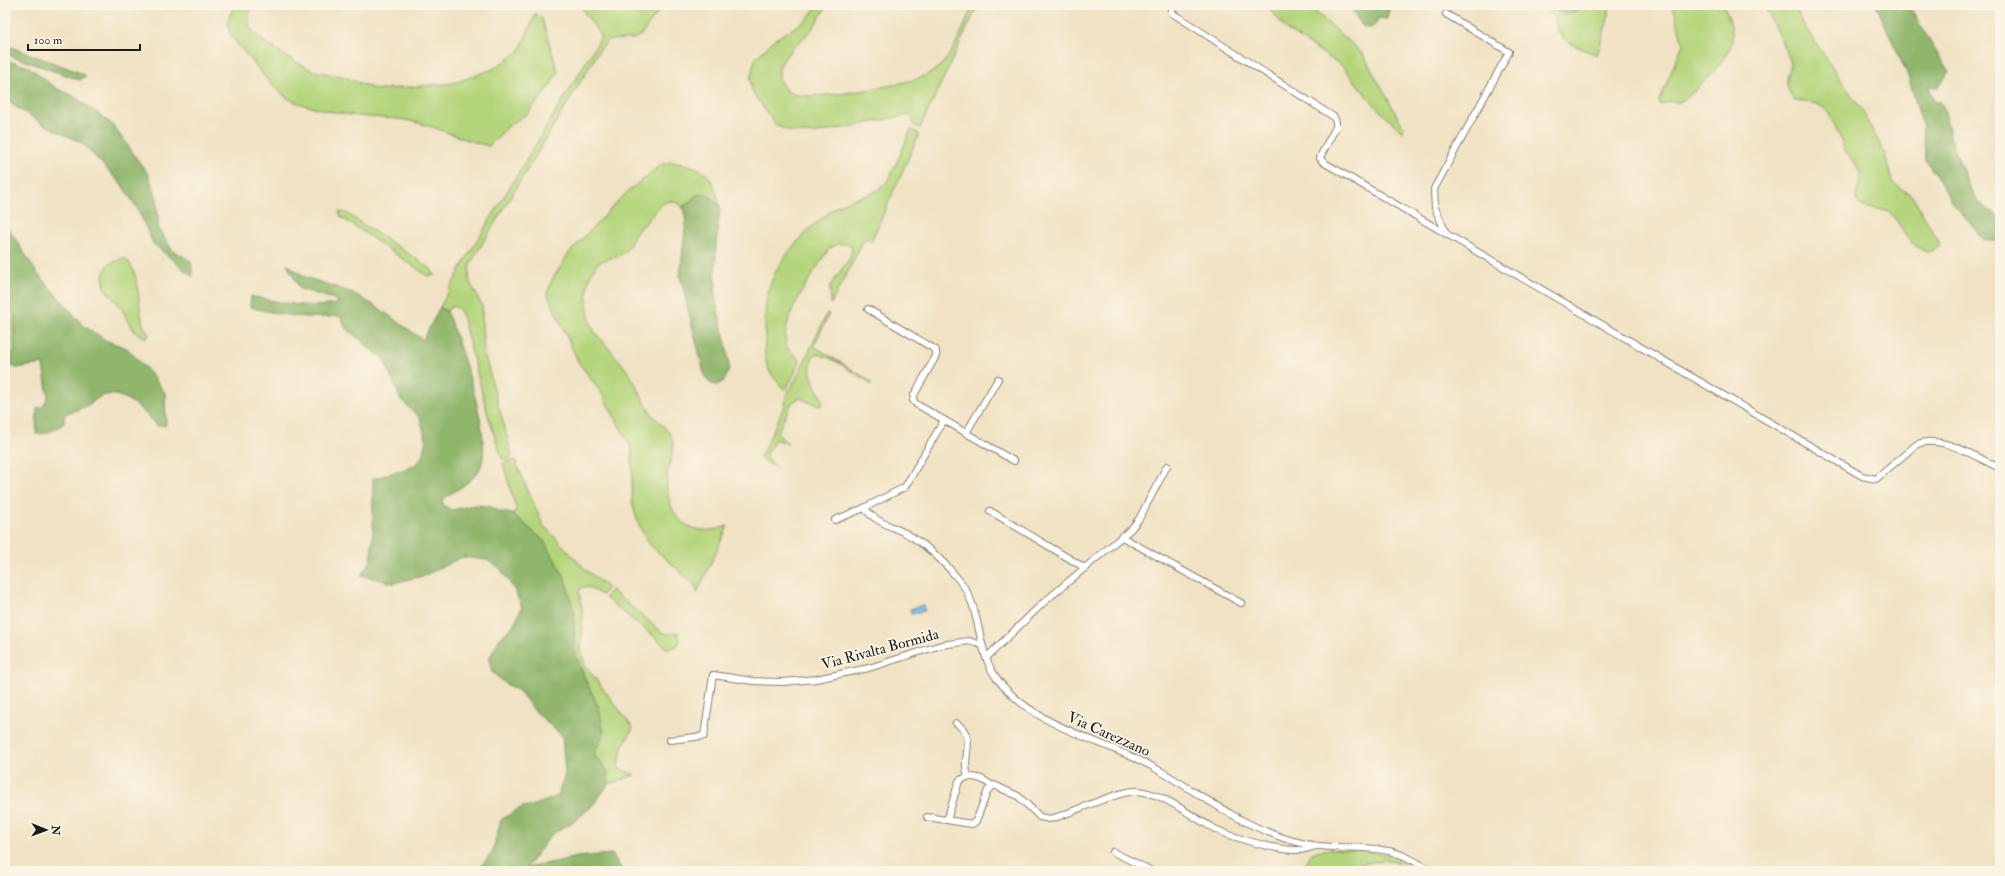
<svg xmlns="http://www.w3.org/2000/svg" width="2005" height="876" font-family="'IM FELL Double Pica',serif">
<rect width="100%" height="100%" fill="#fcf5e5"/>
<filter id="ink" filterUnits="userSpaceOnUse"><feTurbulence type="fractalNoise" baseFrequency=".025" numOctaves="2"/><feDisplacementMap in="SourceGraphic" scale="8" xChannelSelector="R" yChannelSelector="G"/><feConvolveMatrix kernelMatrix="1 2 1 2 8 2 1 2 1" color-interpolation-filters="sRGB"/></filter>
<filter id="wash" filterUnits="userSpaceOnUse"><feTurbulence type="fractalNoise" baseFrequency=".012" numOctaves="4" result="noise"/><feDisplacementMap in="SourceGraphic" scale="16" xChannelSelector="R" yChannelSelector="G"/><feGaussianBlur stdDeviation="0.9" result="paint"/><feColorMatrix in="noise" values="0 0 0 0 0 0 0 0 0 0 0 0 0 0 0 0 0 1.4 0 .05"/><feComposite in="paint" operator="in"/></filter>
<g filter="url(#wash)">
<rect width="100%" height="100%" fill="#f0e2c3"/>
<g fill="#b5d57d" stroke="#68784c">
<path d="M 236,5 L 258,5 L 248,14 L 250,28 L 261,40 L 287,57 L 313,71 L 342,76 L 377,90 L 454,83 L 493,69 L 519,52 L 536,13 L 542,19 L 558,72 L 547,90 L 528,113 L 511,124 L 489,146 C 462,140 438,127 411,121 C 397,118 383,118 368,117 C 348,115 302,108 286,97 C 269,86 258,67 244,52 C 230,37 221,24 236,5 Z"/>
<path d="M 579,5 L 667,5 L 658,12 L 641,35 L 633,39 L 609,40 L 601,48 L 470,264 L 469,280 L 482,306 L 482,328 L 484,353 L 512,455 L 509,459 L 502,459 L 488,415 L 461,311 L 454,306 L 449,308 L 447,312 L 440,307 L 466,259 L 600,39 L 600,34 Z"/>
<path d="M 818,5 L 828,5 C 823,12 818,20 813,28 C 803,40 776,59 779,76 C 780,84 786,92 793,94 C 816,101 898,86 922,77 C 928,75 935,70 940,66 C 956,51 964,25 973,5 L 978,5 L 920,128 L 913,125 L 913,119 L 909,115 L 812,134 L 787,131 L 775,124 L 752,92 L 750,79 L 755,59 L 775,39 L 805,21 Z"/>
<path d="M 1266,5 L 1308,5 L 1363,54 L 1404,128 L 1402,132 L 1377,108 L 1342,66 L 1287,30 Z"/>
<path d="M 1544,5 L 1552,5 L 1553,9 L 1581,9 L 1585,5 L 1609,5 L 1609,15 L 1597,55 C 1587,50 1571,46 1563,38 C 1553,28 1559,16 1543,7 Z"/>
<path d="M 1673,5 L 1724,5 C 1728,16 1734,30 1732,42 C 1729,57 1694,96 1679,102 C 1676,103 1673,102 1670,101 L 1660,105 L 1659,101 L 1683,44 Z"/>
<path d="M 1764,5 L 1794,5 L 1805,27 L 1863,112 L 1885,154 L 1892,182 L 1912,196 L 1939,242 L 1939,246 L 1929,252 C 1908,248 1904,227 1891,214 C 1882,206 1865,211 1859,204 C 1854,197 1860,184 1860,177 C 1860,165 1850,160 1845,150 C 1839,138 1835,120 1825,109 C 1817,101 1803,103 1793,99 C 1790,93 1786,86 1787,80 C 1788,71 1791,70 1790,60 Z"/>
<path d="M 911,129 L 919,134 L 871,242 L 865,238 L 831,304 L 830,286 L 851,256 L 852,247 L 848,244 L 838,244 L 829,249 C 815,271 780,318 786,344 C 787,350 796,356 800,360 L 794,375 L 785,390 C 764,369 764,361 765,333 C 765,318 765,299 770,285 C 782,253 810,226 836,207 C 850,197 870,198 883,186 C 891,180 906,140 911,129 Z"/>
<path d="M 670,162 C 703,166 713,172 720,207 L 708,194 L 697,195 L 683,207 C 665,192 658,210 647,221 C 645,225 641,227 638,230 C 632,237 631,247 623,253 C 617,258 607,258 600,262 C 583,273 585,315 594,331 C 607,347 623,363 634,381 C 640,392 644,403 651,413 C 658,422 669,429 672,439 C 677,452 667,465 667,478 C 666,518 689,540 728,526 L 697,593 L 695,585 L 649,544 L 638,523 L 632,502 L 632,449 L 601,392 L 579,363 L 547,293 L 552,280 L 569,253 L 623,196 L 660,165 Z"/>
<path d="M 339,212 L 346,213 L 430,268 L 435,275 L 428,276 L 341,217 Z"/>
<path d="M 124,258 C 141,269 137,305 143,324 C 144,327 147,331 149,335 L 147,338 L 135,332 L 120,306 L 105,289 L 103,275 L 109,264 Z"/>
<path d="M 5,305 L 15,315 L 14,331 L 15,351 L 10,358 L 11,365 L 5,367 Z"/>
<path d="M 827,313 L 829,314 L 814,346 L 872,382 L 870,385 L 867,381 C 854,373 830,355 815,354 C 804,369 816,387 823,401 L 822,405 L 819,406 L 799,398 L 791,404 L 777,433 L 788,444 L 775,439 L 766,456 L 776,468 L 760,458 L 785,405 L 786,395 L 797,377 Z"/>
<path d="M 515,460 L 543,525 L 585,569 L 608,588 L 602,595 L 588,587 L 582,587 L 579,591 L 583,615 L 581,650 L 585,665 L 633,728 L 622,748 L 618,768 L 635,775 L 609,784 L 607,770 L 594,755 L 599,708 L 585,679 L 574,648 L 574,612 L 544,541 L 513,514 L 516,509 L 503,463 Z"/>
<path d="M 611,590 L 663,633 L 670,634 L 678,632 L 680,641 L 676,647 L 667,649 L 655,637 L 605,598 Z"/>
<path d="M 1331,849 C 1359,850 1382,851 1408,861 L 1405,863 L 1381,860 L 1357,865 L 1317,867 L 1307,871 L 1301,871 C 1311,851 1309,852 1331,849 Z"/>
</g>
<g fill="#90b66c" stroke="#566944">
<path d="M 1349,5 L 1386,5 L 1389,9 L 1387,19 L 1378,18 L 1377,23 L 1371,28 L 1363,27 Z"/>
<path d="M 1552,5 L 1585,5 L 1581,9 L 1565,15 L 1553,9 Z"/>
<path d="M 1876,5 L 1909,5 L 1933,47 L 1949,71 L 1939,87 L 1929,86 L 1934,101 L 1941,102 L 1945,112 L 1950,136 L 1969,187 L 1982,205 L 2000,218 L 2000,240 L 1984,240 L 1953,203 L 1926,160 L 1922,124 L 1908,76 Z"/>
<path d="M 5,45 L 81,73 L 86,76 L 80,80 L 5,54 Z"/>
<path d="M 5,60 L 29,67 L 57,89 L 72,95 L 112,124 L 148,174 L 157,198 L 159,230 L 172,250 L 191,261 L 193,277 L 153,243 L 137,208 L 122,185 L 82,143 L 43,124 L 5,100 Z"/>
<path d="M 708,194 L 720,207 L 716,246 L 715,297 L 727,349 L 729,366 L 728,372 L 724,381 L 716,385 L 710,383 L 705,377 L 680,276 L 686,222 L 683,207 L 697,195 Z"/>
<path d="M 5,223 L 37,273 L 84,326 L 107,341 L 127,348 L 152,375 L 165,393 L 166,425 L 157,426 C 145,412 125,391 105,395 C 96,397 93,403 86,406 C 80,409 72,411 65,414 L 64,423 C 55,430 47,434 36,434 L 37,408 L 43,407 L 48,397 L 43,364 L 16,368 L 11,365 L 10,358 L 15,351 L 14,331 L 15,315 L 5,305 Z"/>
<path d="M 287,264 L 305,277 L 353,293 L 380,309 L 423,340 L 440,307 L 447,312 C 458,342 498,446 478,472 C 469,484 454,491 442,500 L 444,506 L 452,510 L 474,505 L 489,506 L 501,512 L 513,514 L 544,541 L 564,575 L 574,612 L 574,648 L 585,679 L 599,708 L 604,733 L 594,755 L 607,770 L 609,784 L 592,806 L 576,820 L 552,834 L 526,868 L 578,857 L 612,854 L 623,871 L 479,871 L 480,867 L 492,853 L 501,820 L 522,807 L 535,805 L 558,796 L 565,773 L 562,736 L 535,711 L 519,691 L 506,684 L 492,672 L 489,659 L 500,638 L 513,626 L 522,607 L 514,589 L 500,568 L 487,560 L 462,557 L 423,576 L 393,583 L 361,575 L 371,561 L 373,531 L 373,479 L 414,466 L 422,457 L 426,439 L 420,418 L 401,400 L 384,360 L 346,328 L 340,316 C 309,320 280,315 250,307 L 251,296 C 275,302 316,310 339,303 L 334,299 L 300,289 Z"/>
</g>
<path fill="#6ebae7" stroke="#456b82" d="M 923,605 L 925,611 L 911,614 L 910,609 Z"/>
</g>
<g filter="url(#ink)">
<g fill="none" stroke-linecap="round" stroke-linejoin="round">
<defs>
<g id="street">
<path d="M 1172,5 L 1172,13 L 1334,117 L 1336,122 L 1336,127 L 1321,155 L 1320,158 L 1323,162 L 1862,476 L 1876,479 L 1917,444 C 1942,434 1977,458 2000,468"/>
<path d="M 1446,233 L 1435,208 L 1434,189 L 1509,52 L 1446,14"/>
<path d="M 868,309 L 936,350 L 936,356 L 914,395 L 913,400 L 916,404 L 944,420"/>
<path d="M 966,433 L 998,379"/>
<path d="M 864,508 C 879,526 894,525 912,537 C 930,548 946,564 959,580 C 983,608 975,651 998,680 C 1037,729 1102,739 1155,768 C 1194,790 1230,818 1273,834 C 1287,840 1303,844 1318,846 C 1341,848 1366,846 1389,851 C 1404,854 1418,863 1431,871"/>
<path d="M 990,511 L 1085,568"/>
<path d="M 835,520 L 864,508 L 905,487 L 944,420 L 1014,461"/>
<path d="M 1122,537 L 1241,603"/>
<path d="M 986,658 L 1043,603 L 1131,529 L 1139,519 L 1167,466"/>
<path d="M 956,723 C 979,739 960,755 968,776"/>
<path d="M 670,740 L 704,736 L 713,675 L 753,681 L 783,682 L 816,679 L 869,668 L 941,645 L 969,641 L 982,645"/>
<path d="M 927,817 L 972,824 L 976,821 L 988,790 L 994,785 L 1018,796 L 1040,817 L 1049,819 L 1057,817 C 1075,811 1121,790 1137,791 C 1161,792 1188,814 1208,825 C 1225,836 1278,851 1298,850 C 1304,850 1310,848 1316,846"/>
<path d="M 947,820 L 959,781 C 969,773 983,778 992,786"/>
<path d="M 1113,852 L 1152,871"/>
</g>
</defs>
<use href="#street" stroke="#867f70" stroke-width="8"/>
<use href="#street" stroke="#fff" stroke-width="6"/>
</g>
</g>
<g text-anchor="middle" stroke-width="3.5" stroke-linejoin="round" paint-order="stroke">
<g font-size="15" fill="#1c1c1c" stroke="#fcf5e5">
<text transform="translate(880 649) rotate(-15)" y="5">Via Rivalta Bormida</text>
<text transform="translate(1109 734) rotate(24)" y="5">Via Carezzano</text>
</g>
</g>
<rect width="2005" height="876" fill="none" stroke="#fcf5e5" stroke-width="20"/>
<g transform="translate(46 830) rotate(91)" stroke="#fcf5e5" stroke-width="3" paint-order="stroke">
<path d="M0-3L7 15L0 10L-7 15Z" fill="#1c1c1c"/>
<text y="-6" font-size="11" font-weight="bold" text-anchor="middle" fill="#1c1c1c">N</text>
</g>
<path d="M28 44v6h112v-6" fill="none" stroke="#1c1c1c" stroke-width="2"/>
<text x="34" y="44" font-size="12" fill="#1c1c1c" stroke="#fcf5e5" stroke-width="3" paint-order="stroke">100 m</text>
</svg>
